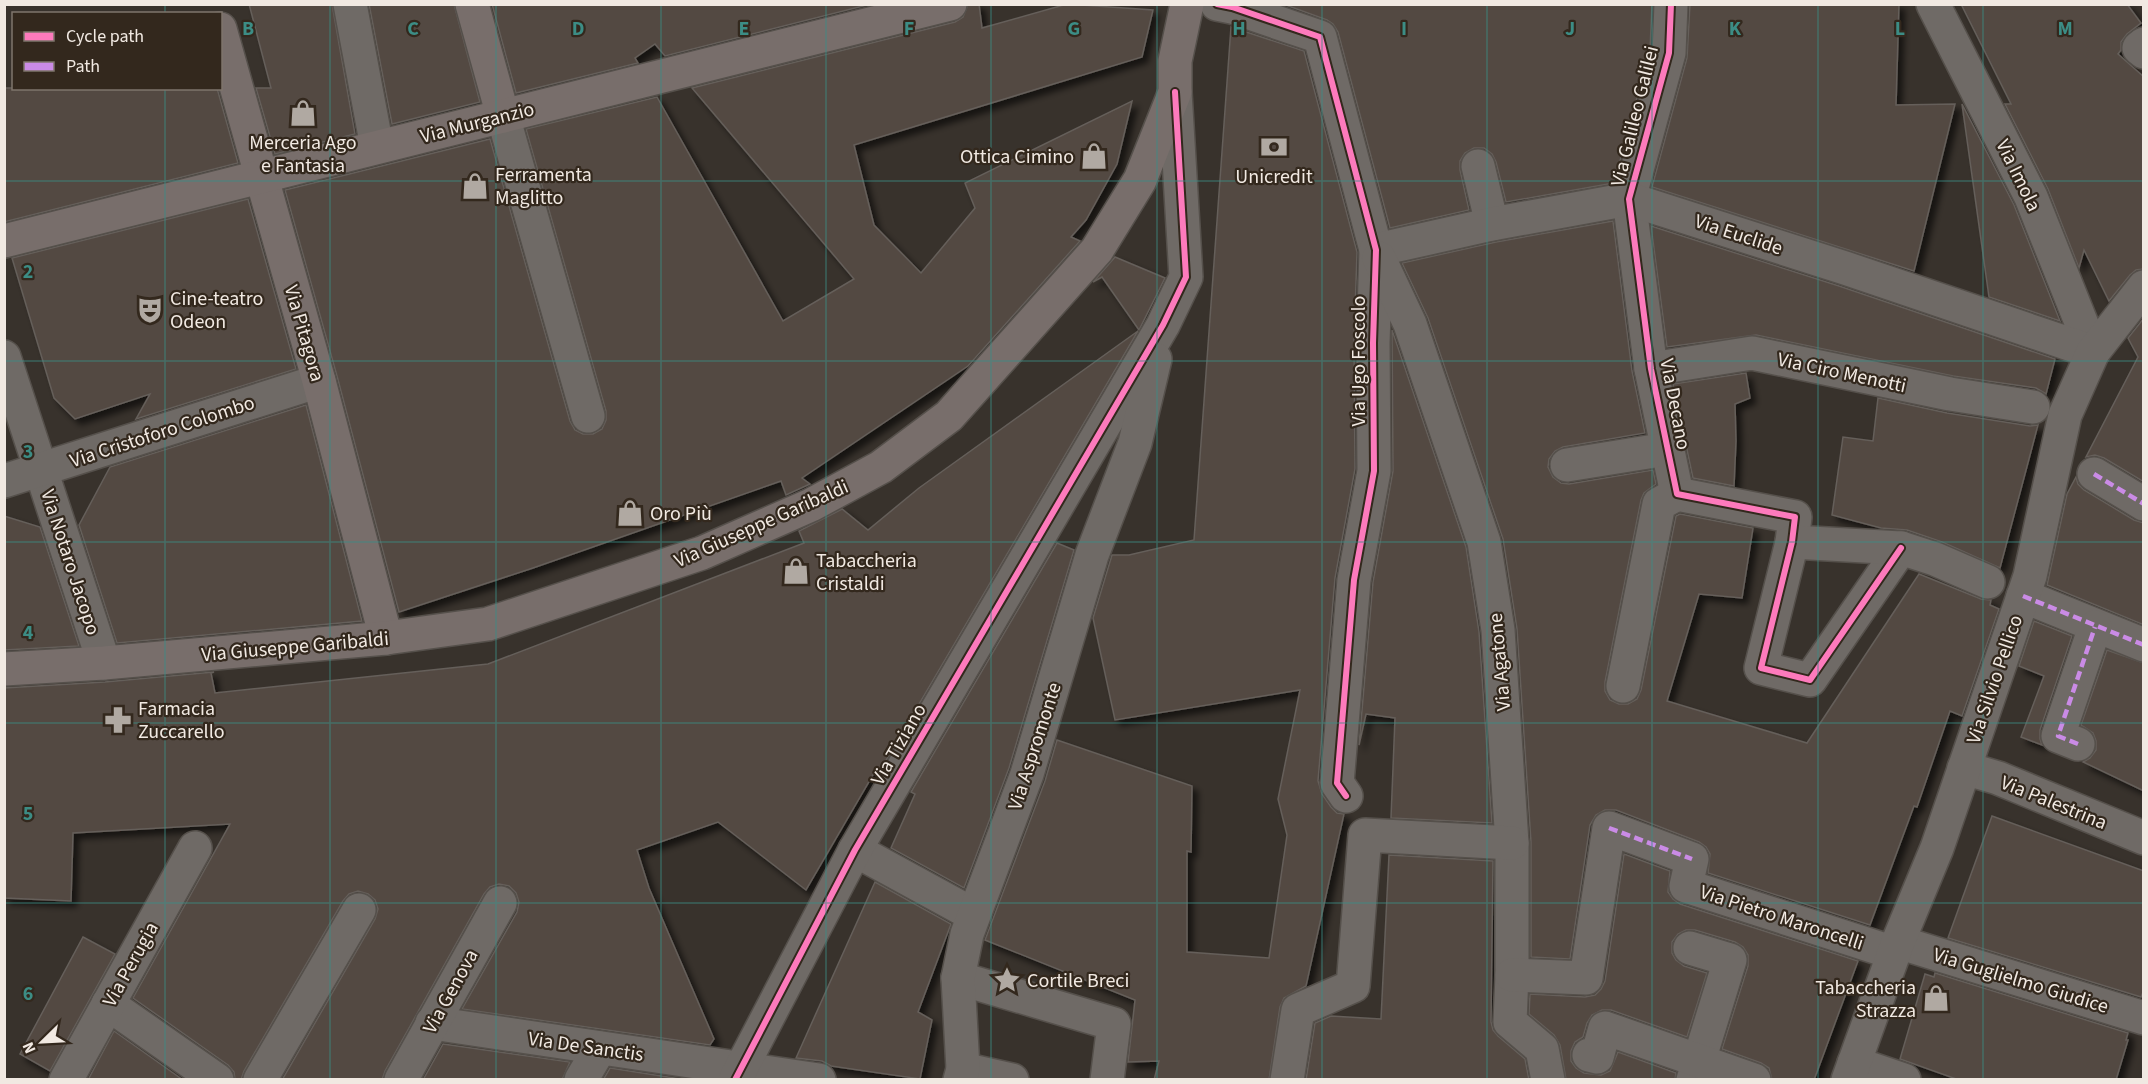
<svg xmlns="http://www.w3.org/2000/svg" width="2148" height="1084" font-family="'Source Sans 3',sans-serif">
<defs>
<filter id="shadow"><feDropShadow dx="5.5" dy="5.5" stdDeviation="3" flood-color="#0009"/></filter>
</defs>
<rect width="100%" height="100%" fill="#38322c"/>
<g fill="#534943" stroke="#655f5a" stroke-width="1.5" filter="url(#shadow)">
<path d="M 249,4 L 332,4 L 355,134 L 275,154 L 256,88 L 271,88 Z"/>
<path d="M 369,4 L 454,4 L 480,102 L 392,124 Z"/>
<path d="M 492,4 L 871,4 L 665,56 L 655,44 L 635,58 L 638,63 L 516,93 Z"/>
<path d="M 968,4 L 979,4 L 982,28 L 1067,4 L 1153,10 L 1142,57 L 854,145 L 874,225 L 921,273 L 975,208 L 965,183 L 1132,101 L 1117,164 L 1086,220 L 1071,237 L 1080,241 L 968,366 L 802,478 L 810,484 L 786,495 L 781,481 L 533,568 L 399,612 L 337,376 L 285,190 L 490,139 L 570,421 L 575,430 L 583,434 L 593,434 L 602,429 L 606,420 L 606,411 L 526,129 L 657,97 L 783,321 L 854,279 L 692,88 L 955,22 L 963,17 Z"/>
<path d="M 1283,4 L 1652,4 L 1650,50 L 1614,183 L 1506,202 L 1496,162 L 1492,154 L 1484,148 L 1474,148 L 1465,153 L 1460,161 L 1460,170 L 1469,210 L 1390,228 L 1338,32 L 1333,24 L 1327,20 Z"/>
<path d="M 1690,4 L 1899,4 L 1896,105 L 1955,104 L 1914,271 L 1652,187 L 1687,58 Z"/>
<path d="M 1961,4 L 2127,4 L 2141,23 L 2127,34 L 2121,42 L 2121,50 L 2118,54 L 2144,77 L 2144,269 L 2136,270 L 2130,275 L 2109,301 L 2084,250 L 2079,268 L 2048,189 L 2005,104 L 2011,104 Z"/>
<path d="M 1231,27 L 1304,51 L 1357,252 L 1354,343 L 1355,469 L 1335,578 L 1318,781 L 1322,794 L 1331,807 L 1337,813 L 1344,814 L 1306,986 L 1284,998 L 1280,1007 L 1269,1080 L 1154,1080 L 1159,1061 L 1128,1062 L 1135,1000 L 985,940 L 1045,781 L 1057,740 L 1192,786 L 1191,852 L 1187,851 L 1187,952 L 1269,958 L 1287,835 L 1278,799 L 1300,690 L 1115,720 L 1093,618 L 1112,555 L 1129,555 L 1194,540 Z"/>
<path d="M 4,88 L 217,88 L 238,163 L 4,222 Z"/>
<path d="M 1962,104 L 2014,205 L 2060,321 L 1989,297 Z"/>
<path d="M 248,199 L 296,369 L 136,419 L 150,394 L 75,419 L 54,398 L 12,258 Z"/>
<path d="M 1613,221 L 1632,371 L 1645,433 L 1563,447 L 1555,451 L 1549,459 L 1548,467 L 1553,477 L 1561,483 L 1569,484 L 1653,470 L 1656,484 L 1644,493 L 1641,500 L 1605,682 L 1605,691 L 1610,700 L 1619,704 L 1628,704 L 1637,699 L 1641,690 L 1676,516 L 1680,514 L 1753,528 L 1742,598 L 1699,594 L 1667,701 L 1807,743 L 1919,574 L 1981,599 L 1991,600 L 1990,605 L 1999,609 L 1962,716 L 1950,711 L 1917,807 L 1914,806 L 1870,925 L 1708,873 L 1710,854 L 1706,847 L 1699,842 L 1616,810 L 1605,810 L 1596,815 L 1590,825 L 1570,959 L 1531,957 L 1531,842 L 1517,629 L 1503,539 L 1428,318 L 1402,263 L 1496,242 Z"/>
<path d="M 1651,226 L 1839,286 L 2055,359 L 2046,394 L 2036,388 L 1953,376 L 1756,335 L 1667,347 Z"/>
<path d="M 1115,257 L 1165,278 L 1139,330 L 1102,277 L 1093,282 Z"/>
<path d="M 2144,318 L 2144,482 L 2104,458 L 2095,455 L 2086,457 L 2138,357 L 2128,338 Z"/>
<path d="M 1392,330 L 1466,547 L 1479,632 L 1492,823 L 1391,818 L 1395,718 L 1366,714 L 1359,745 L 1373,582 L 1393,471 Z"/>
<path d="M 1138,331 L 878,774 L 874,773 L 806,890 L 718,822 L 637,850 L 649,888 L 714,1039 L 710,1045 L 462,1009 L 517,912 L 519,902 L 516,893 L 509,886 L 499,884 L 490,887 L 484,894 L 385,1071 L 382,1080 L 282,1080 L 375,919 L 378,909 L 375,900 L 368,894 L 358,891 L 349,894 L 343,901 L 244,1071 L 241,1080 L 235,1080 L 234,1072 L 228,1065 L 133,998 L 230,824 L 73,833 L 71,901 L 4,898 L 4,688 L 105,682 L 214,672 L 211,673 L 215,693 L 488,664 L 804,543 L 799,531 L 842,509 L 868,530 L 919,488 Z"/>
<path d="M 1746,373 L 1750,398 L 1735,404 L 1736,441 L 1734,486 L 1693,478 L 1673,384 Z"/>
<path d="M 1878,398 L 1947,413 L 2030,426 L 2038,425 L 2000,568 L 1942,542 L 1907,530 L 1881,528 L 1832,515 L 1843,437 L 1873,441 Z"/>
<path d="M 306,405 L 362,621 L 117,643 L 79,525 L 110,467 Z"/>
<path d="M 2076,477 L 2078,484 L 2084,490 L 2134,520 L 2144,523 L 2144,625 L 2047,585 L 2067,494 Z"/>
<path d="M 4,516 L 40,527 L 79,646 L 4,650 Z"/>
<path d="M 1057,543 L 1074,550 L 1009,768 L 964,888 L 891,848 L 915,794 L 911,792 Z"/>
<path d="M 2034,621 L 2072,636 L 2040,730 L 2040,739 L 2042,745 L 2021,737 L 2044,676 L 2019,666 Z"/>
<path d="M 2107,650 L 2144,663 L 2144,791 L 2083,762 L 2090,758 L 2096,750 L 2096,741 L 2093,733 L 2081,725 Z"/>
<path d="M 1992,816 L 2144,871 L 2144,990 L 2141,997 L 1948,938 Z"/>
<path d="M 1624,854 L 1670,871 L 1668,892 L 1673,899 L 1680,904 L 1858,961 L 1814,1080 L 1772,1080 L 1769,1068 L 1761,1063 L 1722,1049 L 1748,966 L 1748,955 L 1743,947 L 1735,942 L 1695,930 L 1686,930 L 1678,934 L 1672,942 L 1672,953 L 1676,960 L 1684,966 L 1707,973 L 1687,1037 L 1611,1010 L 1602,1010 L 1592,1015 L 1587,1023 L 1583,1037 L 1575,1042 L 1571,1051 L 1571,1061 L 1576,1068 L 1584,1073 L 1601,1075 L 1610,1071 L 1618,1052 L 1676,1073 L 1675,1080 L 1566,1080 L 1560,1045 L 1554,1035 L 1529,1014 L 1530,994 L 1585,997 L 1595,995 L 1601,989 L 1605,981 Z"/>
<path d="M 1389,855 L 1493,861 L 1491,1022 L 1493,1030 L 1498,1036 L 1525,1059 L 1529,1080 L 1306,1080 L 1315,1023 L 1331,1016 L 1381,1019 Z"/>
<path d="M 875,882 L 951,924 L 918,1012 L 932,1020 L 920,1079 L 831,1066 L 822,1061 L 796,1058 Z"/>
<path d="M 83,937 L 115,954 L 50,1071 L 20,1054 Z"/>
<path d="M 1935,973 L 2128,1033 L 2126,1040 L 2128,1040 L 2116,1080 L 1959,1080 L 1900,1059 L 1925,974 L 1934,977 Z"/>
<path d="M 114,1031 L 183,1080 L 88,1080 Z"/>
<path d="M 443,1044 L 570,1062 L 562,1080 L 423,1080 Z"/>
<path d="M 610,1068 L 687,1080 L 603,1080 Z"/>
</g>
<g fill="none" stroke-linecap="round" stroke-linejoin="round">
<defs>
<g id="minor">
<path d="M 350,4 L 377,147"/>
<path d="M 1217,4 L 1232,7 L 1320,37 L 1376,250 L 1373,343 L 1374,471 L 1354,580 L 1337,783 L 1346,796"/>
<path d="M 1671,4 L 1669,53 L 1629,199 L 1651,369 L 1677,494 L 1795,517 L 1792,542 L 1761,668 L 1810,680 L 1901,548"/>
<path d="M 1933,4 L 2031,197 L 2093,352"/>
<path d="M 2144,44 L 2139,48 L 2144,52"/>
<path d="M 503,116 L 588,416"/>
<path d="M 1478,166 L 1492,224"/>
<path d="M 1376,250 L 1492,224 L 1629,199 L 1845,268 L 2093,352"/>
<path d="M 1379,258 L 1410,324 L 1484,542 L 1498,630 L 1512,843 L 1512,975 L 1510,1022 L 1542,1049 L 1548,1080"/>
<path d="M 4,357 L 104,663"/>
<path d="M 1651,369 L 1752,353 L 1950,394 L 2033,407"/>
<path d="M 1567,465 L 1667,449"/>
<path d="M 2094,474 L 2144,504"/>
<path d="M 4,481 L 319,381"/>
<path d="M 1792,542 L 1901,548 L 1935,559 L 1988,582"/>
<path d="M 2023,596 L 2144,645"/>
<path d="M 1623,686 L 1659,504 L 1677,494"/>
<path d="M 2078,744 L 2058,736 L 2095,627"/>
<path d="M 1964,768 L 1998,778 L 2144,838"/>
<path d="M 855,850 L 963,909"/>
<path d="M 1898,942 L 2144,1018"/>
<path d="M 1690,948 L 1730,960 L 1693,1080"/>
<path d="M 1512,975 L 1586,978 L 1609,828 L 1692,859 L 1686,886 L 1894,953"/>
<path d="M 958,978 L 1114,1024 L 1107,1080"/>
<path d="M 108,1004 L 217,1080"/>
<path d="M 432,1023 L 819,1080"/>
<path d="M 1589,1055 L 1597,1057 L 1605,1028 L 1754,1080"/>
<path d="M 1854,1063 L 1904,1080"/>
<path d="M 963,1069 L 1012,1080"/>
<path d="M 66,1080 L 195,848"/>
<path d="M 260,1080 L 359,910"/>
<path d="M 401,1080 L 500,903"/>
<path d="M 581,1080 L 600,1048"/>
<path d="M 735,1080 L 855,850 L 1163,325 L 1186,277 L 1175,92"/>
<path d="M 960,1080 L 963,1069 L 958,978 L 967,934 L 1027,774 L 1092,555 L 1135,443 L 1155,359"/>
<path d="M 1287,1080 L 1298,1010 L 1353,986 L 1365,835 L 1512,843"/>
<path d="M 1848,1080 L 1898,942 L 1937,848 L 2030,576 L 2065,415 L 2093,352 L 2144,287"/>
</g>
<g id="major">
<path d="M 472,4 L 503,116"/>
<path d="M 220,29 L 319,381 L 386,638"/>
<path d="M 4,241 L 950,4"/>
<path d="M 4,669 L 104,663 L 386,638 L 488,624 L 702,553 L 811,505 L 881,467 L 949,416 L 1097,250 L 1140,180 L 1175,92 L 1175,61 L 1187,4"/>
</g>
</defs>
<use href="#minor" stroke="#55504b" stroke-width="36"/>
<use href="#major" stroke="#55504b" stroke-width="36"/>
<use href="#minor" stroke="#6f6a66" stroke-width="33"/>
<use href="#major" stroke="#786e6b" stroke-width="33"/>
<g stroke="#ca8be6" stroke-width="4.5" stroke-dasharray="9 4.5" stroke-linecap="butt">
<path d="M 2094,474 L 2144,504"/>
<path d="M 2023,596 L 2144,645"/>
<path d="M 2078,744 L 2058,736 L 2095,627"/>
<path d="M 1609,828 L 1692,859"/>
</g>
<defs>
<g id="cycleway">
<path d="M 1217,4 L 1232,7 L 1320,37 L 1376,250 L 1373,343 L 1374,471 L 1354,580 L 1337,783 L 1346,796"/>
<path d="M 1671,4 L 1669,53 L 1629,199 L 1651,369 L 1677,494 L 1795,517 L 1792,542 L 1761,668 L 1810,680 L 1901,548"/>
<path d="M 735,1080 L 855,850 L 1163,325 L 1186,277 L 1175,92"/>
</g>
</defs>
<use href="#cycleway" stroke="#33281d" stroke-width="10"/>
<use href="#cycleway" stroke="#fd7abc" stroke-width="6"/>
</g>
<path fill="none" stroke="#3c8d85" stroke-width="1.5" stroke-opacity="0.55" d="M 165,4 L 165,14M 330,4 L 330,1080M 496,4 L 496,1080M 661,4 L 661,1080M 826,4 L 826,1080M 991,4 L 991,1080M 1157,4 L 1157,1080M 1322,4 L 1322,1080M 1487,4 L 1487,1080M 1652,4 L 1652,1080M 1818,4 L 1818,1080M 1983,4 L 1983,1080M 165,88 L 165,1080M 4,181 L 2144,181M 4,361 L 2144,361M 4,542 L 2144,542M 4,723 L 2144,723M 4,903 L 2144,903"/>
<defs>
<symbol id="shop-bare" viewBox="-9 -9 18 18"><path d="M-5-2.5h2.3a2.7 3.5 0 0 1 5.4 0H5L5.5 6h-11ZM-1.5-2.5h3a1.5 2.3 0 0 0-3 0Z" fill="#b0a9a2" stroke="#33281d" stroke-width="2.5" paint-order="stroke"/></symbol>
<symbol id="bank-bare" viewBox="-9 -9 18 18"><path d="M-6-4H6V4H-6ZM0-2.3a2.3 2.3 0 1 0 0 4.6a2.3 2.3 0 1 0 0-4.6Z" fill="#b0a9a2" stroke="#33281d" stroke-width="2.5" paint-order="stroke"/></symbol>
<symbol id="theatre-bare" viewBox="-9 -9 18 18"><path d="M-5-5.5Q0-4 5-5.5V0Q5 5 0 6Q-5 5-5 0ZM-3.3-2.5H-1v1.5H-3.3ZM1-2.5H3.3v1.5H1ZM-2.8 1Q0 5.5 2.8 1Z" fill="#b0a9a2" stroke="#33281d" stroke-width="2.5" paint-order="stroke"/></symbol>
<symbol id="pharmacy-bare" viewBox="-9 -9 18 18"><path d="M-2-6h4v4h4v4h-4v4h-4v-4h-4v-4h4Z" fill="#b0a9a2" stroke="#33281d" stroke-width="2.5" paint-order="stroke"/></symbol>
<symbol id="sight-bare" viewBox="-9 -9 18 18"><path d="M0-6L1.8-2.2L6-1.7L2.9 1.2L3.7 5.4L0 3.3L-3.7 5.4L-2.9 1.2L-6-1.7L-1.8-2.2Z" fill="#b0a9a2" stroke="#33281d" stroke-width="2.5" paint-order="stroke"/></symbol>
</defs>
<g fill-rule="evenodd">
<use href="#shop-bare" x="284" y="94" width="38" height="38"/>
<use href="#bank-bare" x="1255" y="128" width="38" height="38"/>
<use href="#shop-bare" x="1075" y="137" width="38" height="38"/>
<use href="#shop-bare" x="456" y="167" width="38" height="38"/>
<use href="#theatre-bare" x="131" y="291" width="38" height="38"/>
<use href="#shop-bare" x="611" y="494" width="38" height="38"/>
<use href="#shop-bare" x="777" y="552" width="38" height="38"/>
<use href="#pharmacy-bare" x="99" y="701" width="38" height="38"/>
<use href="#sight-bare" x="988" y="961" width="38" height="38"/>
<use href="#shop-bare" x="1917" y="979" width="38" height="38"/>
</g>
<g text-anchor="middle" stroke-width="4.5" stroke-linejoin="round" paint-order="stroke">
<g font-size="20" fill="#f1e9e2" stroke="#33281d">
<text transform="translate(1634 116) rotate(-76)" y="7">Via Galileo Galilei</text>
<text transform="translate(477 122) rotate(-14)" y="7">Via Murganzio</text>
<text transform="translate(2019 175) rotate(64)" y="7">Via Imola</text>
<text transform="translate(1739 234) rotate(18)" y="7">Via Euclide</text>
<text transform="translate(305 333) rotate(74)" y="7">Via Pitagora</text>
<text transform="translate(1358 361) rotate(-90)" y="7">Via Ugo Foscolo</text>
<text transform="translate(1842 372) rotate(12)" y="7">Via Ciro Menotti</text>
<text transform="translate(1676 404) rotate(79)" y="7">Via Decano</text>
<text transform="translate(162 431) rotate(-18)" y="7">Via Cristoforo Colombo</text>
<text transform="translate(761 523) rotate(-24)" y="7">Via Giuseppe Garibaldi</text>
<text transform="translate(71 562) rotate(72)" y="7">Via Notaro Jacopo</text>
<text transform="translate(295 646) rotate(-5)" y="7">Via Giuseppe Garibaldi</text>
<text transform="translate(1499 662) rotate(-95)" y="7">Via Agatone</text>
<text transform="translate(1994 679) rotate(-71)" y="7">Via Silvio Pellico</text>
<text transform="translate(898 744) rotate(-60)" y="7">Via Tiziano</text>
<text transform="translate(1034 746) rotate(-72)" y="7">Via Aspromonte</text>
<text transform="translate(2054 802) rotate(22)" y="7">Via Palestrina</text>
<text transform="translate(1782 917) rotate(18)" y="7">Via Pietro Maroncelli</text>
<text transform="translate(130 964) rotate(-61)" y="7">Via Perugia</text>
<text transform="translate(2021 980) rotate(17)" y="7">Via Guglielmo Giudice</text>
<text transform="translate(450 991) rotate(-61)" y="7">Via Genova</text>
<text transform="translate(586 1046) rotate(8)" y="7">Via De Sanctis</text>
</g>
<g font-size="20" fill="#f1e9e2" stroke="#33281d" text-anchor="start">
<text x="303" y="149" text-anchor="middle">Merceria Ago<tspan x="303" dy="23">e Fantasia</tspan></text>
<text x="1074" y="163" text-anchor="end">Ottica Cimino</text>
<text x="495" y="181">Ferramenta<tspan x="495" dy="23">Maglitto</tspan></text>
<text x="1274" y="183" text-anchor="middle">Unicredit</text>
<text x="170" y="305">Cine-teatro<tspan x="170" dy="23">Odeon</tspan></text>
<text x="650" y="520">Oro Più</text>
<text x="816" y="567">Tabaccheria<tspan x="816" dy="23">Cristaldi</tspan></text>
<text x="138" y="715">Farmacia<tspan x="138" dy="23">Zuccarello</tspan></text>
<text x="1027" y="987">Cortile Breci</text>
<text x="1916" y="994" text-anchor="end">Tabaccheria<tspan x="1916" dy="23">Strazza</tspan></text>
</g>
</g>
<g font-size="20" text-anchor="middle" font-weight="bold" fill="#3c8d85" stroke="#33281d" stroke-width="4.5" stroke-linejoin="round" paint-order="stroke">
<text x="248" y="35">B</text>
<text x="413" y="35">C</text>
<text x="578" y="35">D</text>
<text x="744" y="35">E</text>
<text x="909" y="35">F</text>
<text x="1074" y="35">G</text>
<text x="1239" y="35">H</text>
<text x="1404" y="35">I</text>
<text x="1570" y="35">J</text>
<text x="1735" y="35">K</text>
<text x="1900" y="35">L</text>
<text x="2065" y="35">M</text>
<text x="28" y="278">2</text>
<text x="28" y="458">3</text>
<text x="28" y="639">4</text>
<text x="28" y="820">5</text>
<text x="28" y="1000">6</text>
</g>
<rect width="2148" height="1084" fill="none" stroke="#f1e9e2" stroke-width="12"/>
<rect x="12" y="12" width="210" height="78" fill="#33281d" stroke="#7f756c" stroke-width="1.5"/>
<rect x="24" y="32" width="30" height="9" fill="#fd7abc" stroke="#7f756c" stroke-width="1.5"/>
<text x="66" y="42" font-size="18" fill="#f1e9e2">Cycle path</text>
<rect x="24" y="62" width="30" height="9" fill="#ca8be6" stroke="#7f756c" stroke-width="1.5"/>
<text x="66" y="72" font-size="18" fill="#f1e9e2">Path</text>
<g transform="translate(42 1042) rotate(246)" stroke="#33281d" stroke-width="4.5" paint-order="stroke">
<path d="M0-4.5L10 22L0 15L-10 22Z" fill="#f1e9e2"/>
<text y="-9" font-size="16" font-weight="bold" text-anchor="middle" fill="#f1e9e2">N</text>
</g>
</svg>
